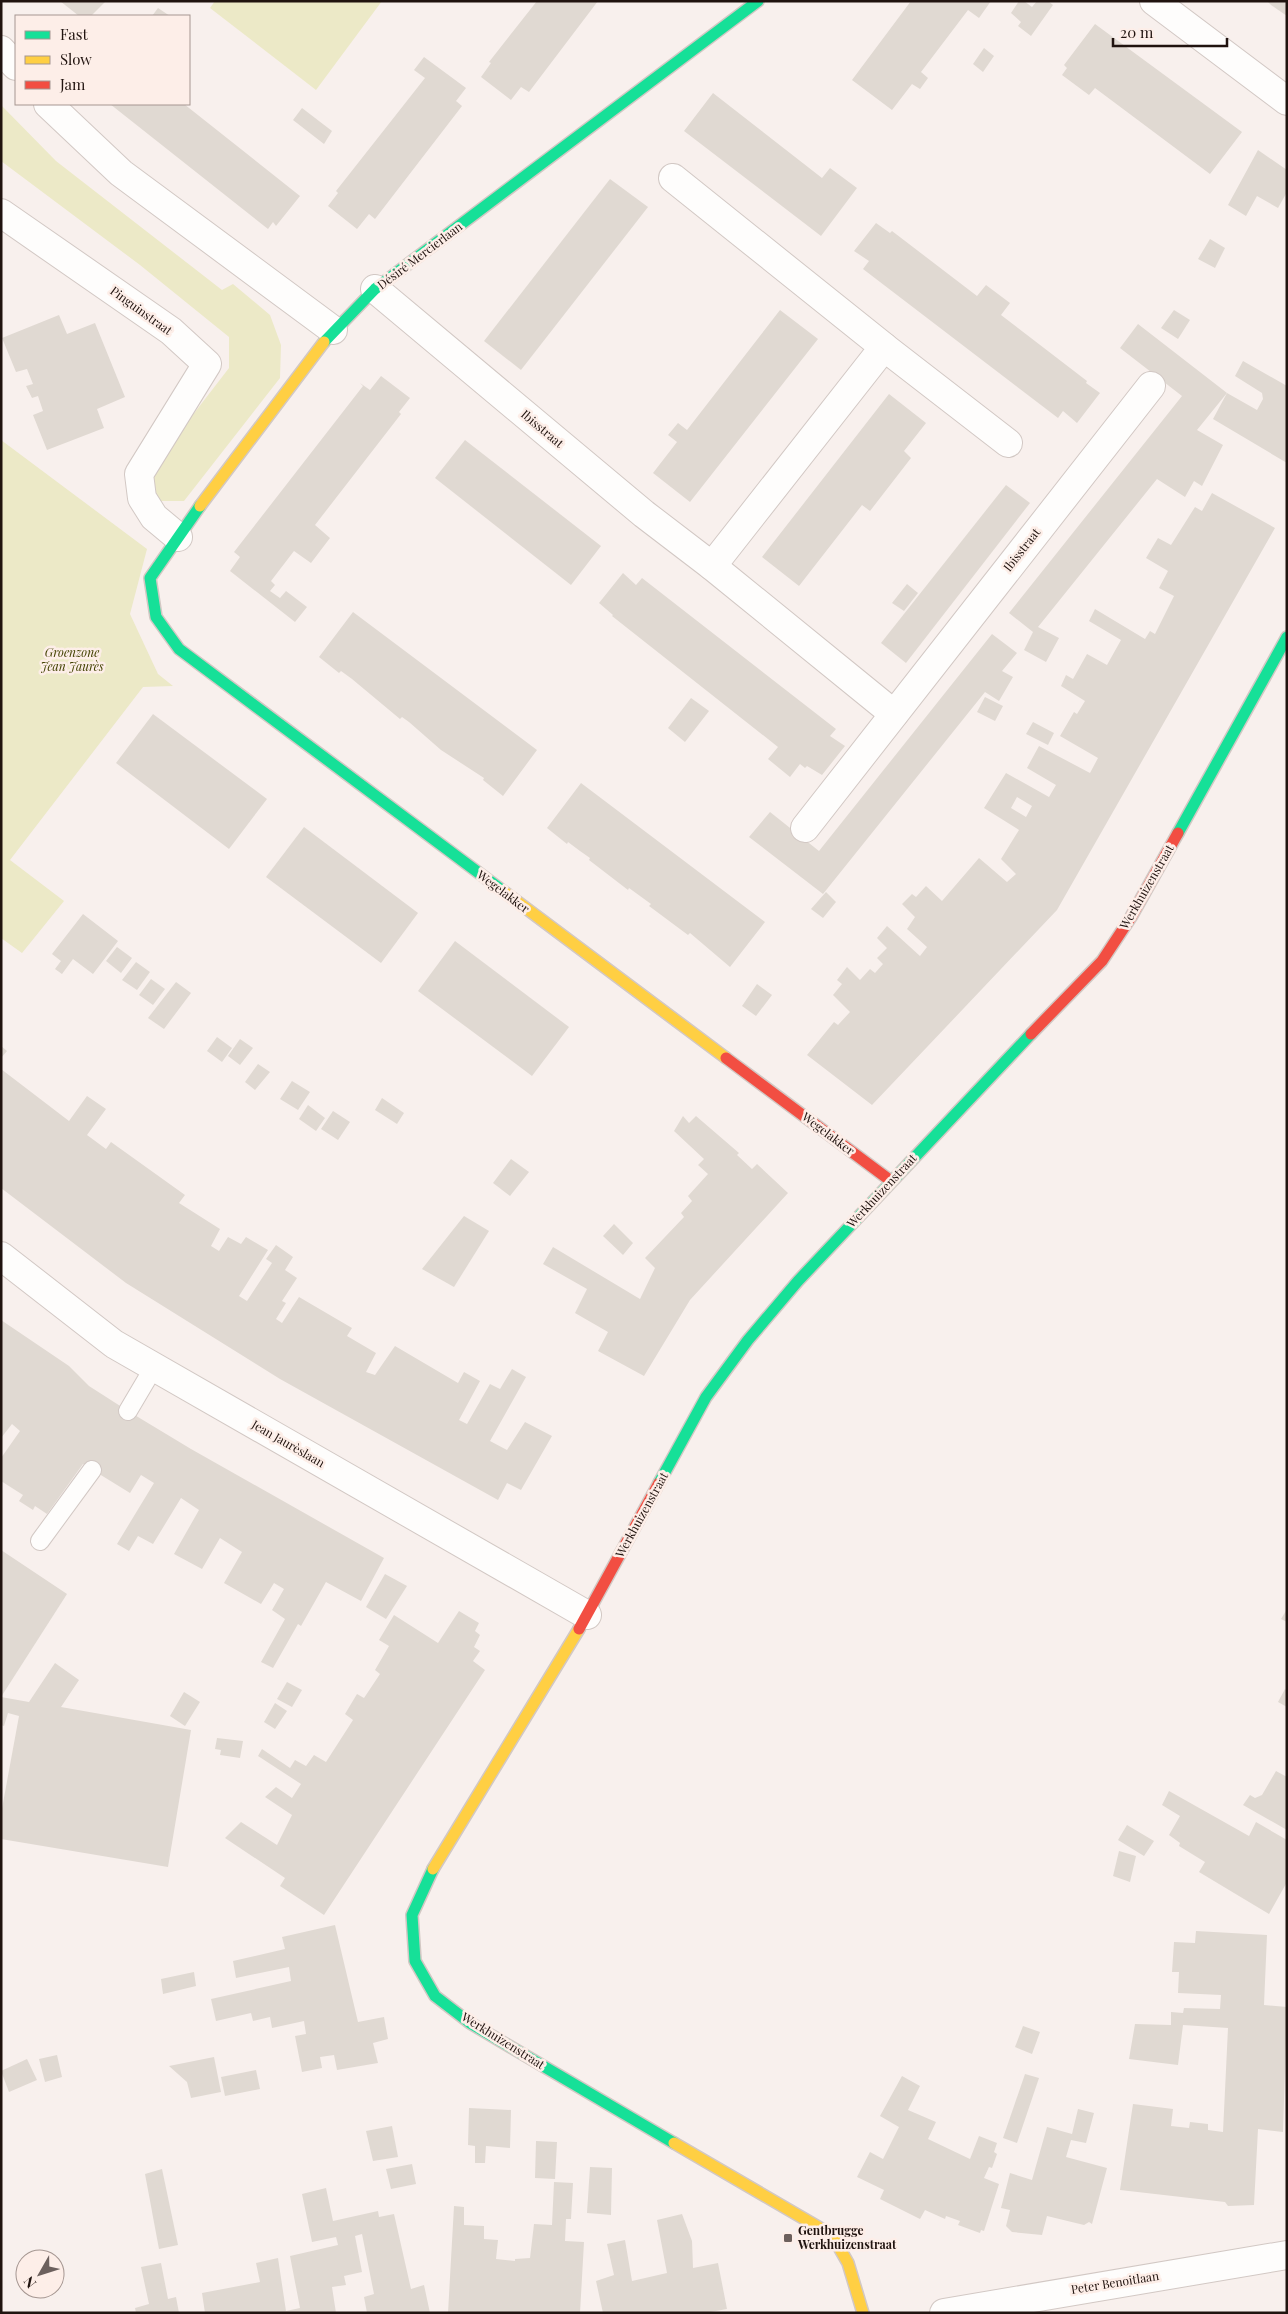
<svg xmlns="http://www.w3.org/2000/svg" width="1288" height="2314" font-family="'Playfair Display',serif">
<rect width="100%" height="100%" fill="#f8f0ed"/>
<g fill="#ece9c7">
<path d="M 215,1 L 382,1 L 316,90 L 210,8 Z"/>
<path d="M 1,105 L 56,161 L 222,290 L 233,284 L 270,315 L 281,345 L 280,378 L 184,501 L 158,501 C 148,491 151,478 154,465 L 229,368 L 229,337 L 140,265 L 1,161 Z"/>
<path d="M 1,440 L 147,549 L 130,614 L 158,674 L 173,686 L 143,687 L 10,860 L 64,901 L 22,953 L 1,938 Z"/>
</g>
<g fill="#e0d9d2" fill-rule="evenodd">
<path d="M 60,1 L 106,1 L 91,16 L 79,16 Z"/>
<path d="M 537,1 L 598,1 L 529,92 L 521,87 L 511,100 L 481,77 L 491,63 L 489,62 Z"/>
<path d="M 911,1 L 991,1 L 979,18 L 968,10 L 921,72 L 928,78 L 920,89 L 912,84 L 892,110 L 852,80 Z"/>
<path d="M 1019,1 L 1024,1 L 1032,7 L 1037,1 L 1048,1 L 1053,5 L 1031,36 L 1018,26 L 1021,22 L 1011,13 Z"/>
<path d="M 1267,1 L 1287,1 L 1287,16 L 1271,5 Z"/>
<path d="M 158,8 L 170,16 L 152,16 Z"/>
<path d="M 1095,24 L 1242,132 L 1210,174 L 1095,88 L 1089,95 L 1062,75 L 1067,68 L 1064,65 Z"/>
<path d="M 984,48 L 994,56 L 983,72 L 973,64 Z"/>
<path d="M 424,57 L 466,88 L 456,101 L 462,106 L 375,219 L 369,214 L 357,229 L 328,206 L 338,193 L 336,191 L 425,78 L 414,70 Z"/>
<path d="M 713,93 L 822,178 L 830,168 L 857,188 L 821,236 L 684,131 Z"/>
<path d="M 110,104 L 184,104 L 300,196 L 276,226 L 273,222 L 268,229 Z"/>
<path d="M 302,108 L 332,131 L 324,144 L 293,120 Z"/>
<path d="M 1258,150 L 1287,170 L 1287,192 L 1278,208 L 1257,196 L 1246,216 L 1228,205 Z"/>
<path d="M 610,179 L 648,207 L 521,370 L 484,341 Z"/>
<path d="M 876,223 L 890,233 L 892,231 L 977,296 L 986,285 L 1010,303 L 1001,315 L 1087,381 L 1086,383 L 1100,393 L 1077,423 L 1063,411 L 1058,418 L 863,269 L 869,261 L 854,251 Z"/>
<path d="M 1210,239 L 1225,248 L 1215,268 L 1198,259 Z"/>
<path d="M 780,310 L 818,339 L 690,502 L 653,473 L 677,442 L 668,435 L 678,423 L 687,430 Z"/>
<path d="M 1174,310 L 1190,320 L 1178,339 L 1161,328 Z"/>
<path d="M 59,315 L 67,334 L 95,323 L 125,397 L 97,409 L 104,428 L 47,450 L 33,415 L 43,411 L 38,396 L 32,398 L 26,386 L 33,384 L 27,369 L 16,372 L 2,338 Z"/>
<path d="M 1138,324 L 1227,393 L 1197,430 L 1223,445 L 1202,486 L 1194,481 L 1185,497 L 1157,479 L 1038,627 L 1059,638 L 1046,662 L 1024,650 L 1033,632 L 1009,613 L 1182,396 L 1120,348 Z"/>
<path d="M 1243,361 L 1287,386 L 1287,463 L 1213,419 L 1227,393 L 1257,410 L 1263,399 L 1262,393 L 1235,376 Z"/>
<path d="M 381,376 L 410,398 L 399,412 L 401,414 L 315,525 L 330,538 L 311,563 L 294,551 L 271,581 L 275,585 L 270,591 L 280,598 L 286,591 L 307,607 L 295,622 L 230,571 L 240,557 L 234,552 L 363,386 L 360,383 L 370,390 Z"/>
<path d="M 889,394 L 926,423 L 904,451 L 911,458 L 870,511 L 862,505 L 799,586 L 762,557 Z"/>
<path d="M 465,440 L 601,546 L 571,585 L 435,478 Z"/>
<path d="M 1006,485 L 1030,503 L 906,663 L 881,643 Z"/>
<path d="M 1212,493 L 1275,528 L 1057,910 L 872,1105 L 807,1055 L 834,1022 L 838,1025 L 850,1012 L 833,995 L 842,984 L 837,980 L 847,967 L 860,980 L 870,969 L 875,973 L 883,964 L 877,958 L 887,948 L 877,938 L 887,926 L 920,956 L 927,947 L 907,929 L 915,917 L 902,904 L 912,894 L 916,897 L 926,886 L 942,901 L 979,858 L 1007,882 L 1016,874 L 1001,859 L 1019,830 L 984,808 L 1006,773 L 1049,797 L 1056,785 L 1027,768 L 1039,746 L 1090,773 L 1098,758 L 1060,736 L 1074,712 L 1077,714 L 1085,701 L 1061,686 L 1066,675 L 1073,679 L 1087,654 L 1107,665 L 1121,640 L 1089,621 L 1095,609 L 1145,639 L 1150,631 L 1155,634 L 1174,596 L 1159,588 L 1168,571 L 1146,558 L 1158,538 L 1171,545 L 1195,507 L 1202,511 ZM 1017,797 L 1032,806 L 1026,817 L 1011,808 Z"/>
<path d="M 623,573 L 636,585 L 642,578 L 836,729 L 830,736 L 845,746 L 822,775 L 807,766 L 805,768 L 800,764 L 790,777 L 768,759 L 778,747 L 612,616 L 613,615 L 599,603 Z"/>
<path d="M 907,584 L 918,593 L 904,611 L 892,603 Z"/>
<path d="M 353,612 L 537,750 L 503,796 L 483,780 L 484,778 L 441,750 L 409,722 L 402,717 L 400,719 L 352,679 L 341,671 L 339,673 L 319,657 Z"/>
<path d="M 992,634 L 1017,653 L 1002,671 L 1013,677 L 999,701 L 985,692 L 823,894 L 749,837 L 770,812 L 819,851 Z"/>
<path d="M 985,697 L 1003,706 L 995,721 L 977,712 Z"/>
<path d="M 691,698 L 709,711 L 685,742 L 668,728 Z"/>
<path d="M 153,714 L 267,799 L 229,849 L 116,763 Z"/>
<path d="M 1033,722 L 1054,733 L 1048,745 L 1026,734 Z"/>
<path d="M 581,783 L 765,922 L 730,967 L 690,933 L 688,935 L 649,906 L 651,904 L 629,888 L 628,890 L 589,860 L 590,858 L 580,851 L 568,842 L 567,844 L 547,828 Z"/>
<path d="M 304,827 L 418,913 L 381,963 L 266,877 Z"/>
<path d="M 826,892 L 836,902 L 823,918 L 811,909 Z"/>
<path d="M 83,914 L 118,941 L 93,974 L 73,959 L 62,974 L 55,969 L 61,961 L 52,954 Z"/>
<path d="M 455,941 L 569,1027 L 532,1076 L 418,991 Z"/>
<path d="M 117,947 L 132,958 L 121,973 L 106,961 Z"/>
<path d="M 136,962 L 150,972 L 137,990 L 122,980 Z"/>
<path d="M 151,979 L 165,989 L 153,1005 L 139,995 Z"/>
<path d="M 176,982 L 191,993 L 164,1029 L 148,1018 Z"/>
<path d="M 757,984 L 772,995 L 756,1016 L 742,1006 Z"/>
<path d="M 217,1037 L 232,1048 L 222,1062 L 207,1051 Z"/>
<path d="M 240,1039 L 253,1048 L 240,1065 L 228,1056 Z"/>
<path d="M 1,1046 L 7,1051 L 1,1058 Z"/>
<path d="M 258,1064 L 270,1072 L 255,1090 L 245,1082 Z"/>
<path d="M 1,1069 L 69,1121 L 87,1096 L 106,1109 L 87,1135 L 106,1149 L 111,1142 L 185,1195 L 179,1203 L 220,1229 L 211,1246 L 219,1251 L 228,1237 L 241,1244 L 246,1237 L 268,1250 L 239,1296 L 247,1301 L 272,1263 L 266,1259 L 276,1245 L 293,1257 L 285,1270 L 297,1278 L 282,1301 L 286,1303 L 276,1319 L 282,1323 L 299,1297 L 352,1328 L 347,1336 L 376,1353 L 366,1372 L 375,1375 L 395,1346 L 458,1383 L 464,1372 L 480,1381 L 459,1420 L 467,1424 L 490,1384 L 500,1389 L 512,1369 L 526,1377 L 490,1441 L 507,1450 L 525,1422 L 552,1436 L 521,1490 L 507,1483 L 498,1500 L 280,1379 L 126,1283 L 1,1188 Z"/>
<path d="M 292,1081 L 310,1092 L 298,1110 L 280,1099 Z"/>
<path d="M 382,1098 L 404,1113 L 397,1124 L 375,1110 Z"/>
<path d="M 308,1105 L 325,1118 L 316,1131 L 299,1119 Z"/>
<path d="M 333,1111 L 350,1122 L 338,1140 L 321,1129 Z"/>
<path d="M 683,1116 L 689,1123 L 696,1116 L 739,1153 L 737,1155 L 752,1169 L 757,1164 L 788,1193 L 690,1300 L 644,1376 L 598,1351 L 608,1332 L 575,1313 L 587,1289 L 543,1264 L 553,1247 L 640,1299 L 655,1268 L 645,1258 L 684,1217 L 681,1213 L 692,1201 L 688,1196 L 708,1174 L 698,1165 L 704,1159 L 674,1131 Z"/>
<path d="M 511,1159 L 529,1172 L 510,1196 L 493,1183 Z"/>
<path d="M 464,1216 L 489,1231 L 454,1287 L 422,1269 Z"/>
<path d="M 614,1224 L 633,1243 L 623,1255 L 603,1236 Z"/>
<path d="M 1,1320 L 69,1366 L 89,1386 L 128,1411 L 191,1449 L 384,1558 L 361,1601 L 326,1582 L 301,1626 L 298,1624 L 273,1668 L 261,1662 L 285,1619 L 272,1610 L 284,1589 L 274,1583 L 261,1604 L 224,1583 L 242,1552 L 220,1538 L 202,1569 L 174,1554 L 199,1510 L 181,1498 L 153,1544 L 138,1536 L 129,1551 L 117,1544 L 154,1483 L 141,1475 L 130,1493 L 83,1464 L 47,1514 L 35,1506 L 33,1510 L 19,1501 L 23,1495 L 1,1481 L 1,1458 L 20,1431 L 12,1424 L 1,1438 Z"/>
<path d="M 1,1550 L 67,1594 L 1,1697 Z"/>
<path d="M 385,1574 L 407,1586 L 386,1619 L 366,1607 Z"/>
<path d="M 1287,1609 L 1287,1622 L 1281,1619 Z"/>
<path d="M 459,1611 L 479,1623 L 475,1631 L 480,1635 L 474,1647 L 480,1651 L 473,1661 L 485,1670 L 324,1915 L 280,1886 L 285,1878 L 225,1838 L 241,1822 L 277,1845 L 292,1815 L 265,1797 L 276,1787 L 292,1798 L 301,1784 L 258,1756 L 262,1749 L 290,1768 L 295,1760 L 306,1766 L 314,1755 L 326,1762 L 353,1720 L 345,1714 L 357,1694 L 364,1698 L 380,1674 L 375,1670 L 389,1646 L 379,1640 L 394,1615 L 438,1643 Z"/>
<path d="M 55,1663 L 79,1680 L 61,1707 L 191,1730 L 168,1867 L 1,1839 L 1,1814 L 19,1716 L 8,1713 L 4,1726 L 1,1725 L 1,1697 L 29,1702 Z"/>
<path d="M 287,1682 L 302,1690 L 292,1707 L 277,1699 Z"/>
<path d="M 1285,1689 L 1287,1691 L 1287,1707 L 1278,1702 Z"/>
<path d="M 184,1692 L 200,1702 L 185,1726 L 170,1716 Z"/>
<path d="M 275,1703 L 287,1711 L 275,1729 L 264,1722 Z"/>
<path d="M 217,1738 L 243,1741 L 240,1758 L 220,1755 L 221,1750 L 215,1749 Z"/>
<path d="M 1276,1771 L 1287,1777 L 1287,1830 L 1243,1805 L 1250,1795 L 1255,1798 L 1262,1795 Z"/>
<path d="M 1169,1791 L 1249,1836 L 1256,1822 L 1287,1840 L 1287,1882 L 1269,1914 L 1199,1872 L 1205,1862 L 1179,1846 L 1180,1843 L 1169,1835 L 1180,1816 L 1162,1805 Z"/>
<path d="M 1127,1825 L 1154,1841 L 1144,1856 L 1118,1840 Z"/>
<path d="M 1119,1851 L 1136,1856 L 1130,1882 L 1113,1876 Z"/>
<path d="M 335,1925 L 358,2022 L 384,2017 L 388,2039 L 373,2043 L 378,2063 L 337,2070 L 334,2055 L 320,2057 L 322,2068 L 302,2072 L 295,2036 L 306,2034 L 304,2021 L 272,2028 L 270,2017 L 253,2021 L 251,2013 L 216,2021 L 211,1999 L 291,1981 L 289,1967 L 236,1978 L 233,1961 L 285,1949 L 282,1937 Z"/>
<path d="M 1196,1931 L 1267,1935 L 1264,2005 L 1287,2007 L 1283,2132 L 1258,2129 L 1254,2205 L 1228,2206 L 1225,2202 L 1120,2190 L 1133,2104 L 1173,2109 L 1171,2126 L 1189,2128 L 1190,2122 L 1208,2124 L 1208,2130 L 1223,2132 L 1228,2028 L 1183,2025 L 1178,2065 L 1129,2059 L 1135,2024 L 1171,2025 L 1171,2012 L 1183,2013 L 1184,2008 L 1220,2009 L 1221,1995 L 1178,1993 L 1179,1972 L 1172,1972 L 1174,1942 L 1195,1943 Z"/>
<path d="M 194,1972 L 196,1986 L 163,1994 L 161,1979 Z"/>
<path d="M 1023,2026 L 1040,2032 L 1032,2054 L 1015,2047 Z"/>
<path d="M 57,2055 L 62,2077 L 45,2082 L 39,2059 Z"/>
<path d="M 214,2057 L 221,2092 L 191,2098 L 187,2082 L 169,2066 Z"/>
<path d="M 27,2059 L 37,2080 L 9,2092 L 1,2071 Z"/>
<path d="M 256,2070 L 260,2089 L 225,2096 L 221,2077 Z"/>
<path d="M 1025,2074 L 1039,2078 L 1017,2143 L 1003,2138 Z"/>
<path d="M 902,2076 L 920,2086 L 908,2110 L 936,2122 L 928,2139 L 970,2159 L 979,2136 L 997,2143 L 994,2152 L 997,2154 L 992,2168 L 989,2167 L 984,2178 L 999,2184 L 984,2231 L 981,2230 L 980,2233 L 958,2225 L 960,2221 L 946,2216 L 945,2219 L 925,2210 L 920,2219 L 880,2199 L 884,2190 L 857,2177 L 870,2152 L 883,2159 L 899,2127 L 880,2116 Z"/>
<path d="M 469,2108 L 511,2110 L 510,2148 L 486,2146 L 485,2163 L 475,2163 L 475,2146 L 468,2145 Z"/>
<path d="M 1078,2109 L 1094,2113 L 1086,2143 L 1071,2140 L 1066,2157 L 1107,2168 L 1092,2224 L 1089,2222 L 1084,2225 L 1047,2216 L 1042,2235 L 1012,2232 L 1006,2226 L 1010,2210 L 1001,2208 L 1010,2173 L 1032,2180 L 1047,2127 L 1072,2134 Z"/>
<path d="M 392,2126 L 398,2157 L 373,2161 L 366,2131 Z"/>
<path d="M 536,2141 L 557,2142 L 555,2179 L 535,2178 Z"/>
<path d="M 412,2164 L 416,2184 L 391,2189 L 386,2169 Z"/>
<path d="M 590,2167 L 612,2168 L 611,2215 L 587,2213 Z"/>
<path d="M 162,2169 L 178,2245 L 159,2249 L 145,2174 Z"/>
<path d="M 554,2182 L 573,2183 L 571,2219 L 566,2219 L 565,2241 L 584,2242 L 580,2313 L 448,2313 L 454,2206 L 464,2207 L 464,2225 L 484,2226 L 484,2239 L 498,2240 L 496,2259 L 515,2261 L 515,2259 L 530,2258 L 534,2224 L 552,2225 Z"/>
<path d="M 326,2188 L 333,2221 L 378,2211 L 379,2217 L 394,2214 L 411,2289 L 424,2285 L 430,2313 L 367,2313 L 364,2297 L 374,2294 L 362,2234 L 355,2236 L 362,2272 L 344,2276 L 346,2285 L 332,2287 L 336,2313 L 205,2313 L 202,2293 L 260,2282 L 256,2263 L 278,2258 L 286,2311 L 300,2308 L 290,2256 L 338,2245 L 336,2237 L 312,2242 L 302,2194 Z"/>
<path d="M 682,2214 L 692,2241 L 693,2268 L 718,2263 L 727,2309 L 705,2313 L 603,2313 L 596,2281 L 614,2275 L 607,2244 L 625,2240 L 632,2281 L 667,2273 L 657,2220 Z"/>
<path d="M 161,2263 L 168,2299 L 176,2297 L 179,2313 L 136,2313 L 135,2308 L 149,2304 L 141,2267 Z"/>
</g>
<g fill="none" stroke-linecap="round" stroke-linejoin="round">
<defs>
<g id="lane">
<path d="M 128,1411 L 154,1367"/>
<path d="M 40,1541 L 92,1470"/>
</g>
<g id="street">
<path d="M 1154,1 L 1287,101"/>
<path d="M 1,50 L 16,66"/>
<path d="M 48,104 L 121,173 L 333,330"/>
<path d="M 673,178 L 884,347 L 712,566"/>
<path d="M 1,213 L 171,331 L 207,364 L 139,474 L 142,498 L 154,517 L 178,537"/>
<path d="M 375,289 L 644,514 L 712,566 L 894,714"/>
<path d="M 884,347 L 1008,443"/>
<path d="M 805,828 L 1151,386"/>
<path d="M 1,1256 L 114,1344 L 587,1615"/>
<path d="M 944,2313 L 1287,2255"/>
</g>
<g id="fast">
<path d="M 324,342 L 375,289 L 758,1"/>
<path d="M 200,506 L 150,578 L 156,617 L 179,649 L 503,891"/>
<path d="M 1178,833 L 1287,637"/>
<path d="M 659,1483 L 706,1397 L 748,1340 L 798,1281 L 1031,1034"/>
<path d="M 433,1869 L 412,1915 L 415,1961 L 435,1996 L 470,2023 L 674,2143"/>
</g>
<g id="slow">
<path d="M 200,506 L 324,342"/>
<path d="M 503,891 L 726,1058"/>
<path d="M 433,1869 L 579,1629"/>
<path d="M 674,2143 L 832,2235 L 848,2263 L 863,2313"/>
</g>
<g id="jam">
<path d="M 1031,1034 L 1102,961 L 1131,917 L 1178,833"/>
<path d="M 726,1058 L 891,1181"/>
<path d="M 579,1629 L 659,1483"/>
</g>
</defs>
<use href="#lane" stroke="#d2c8c4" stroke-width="20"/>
<use href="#street" stroke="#d2c8c4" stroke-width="30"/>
<use href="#fast" stroke="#d2c8c4" stroke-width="14"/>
<use href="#slow" stroke="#d2c8c4" stroke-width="14"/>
<use href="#jam" stroke="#d2c8c4" stroke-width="14"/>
<use href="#lane" stroke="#fefdfc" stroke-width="18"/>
<use href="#street" stroke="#fefdfc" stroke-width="28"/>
<use href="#fast" stroke="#16e098" stroke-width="11"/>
<use href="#slow" stroke="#ffcf43" stroke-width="11"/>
<use href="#jam" stroke="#f24e42" stroke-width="11"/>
</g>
<rect fill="#6c605d" stroke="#fdeee8" stroke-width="2" x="783" y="2233" width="10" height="10" rx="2.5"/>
<g text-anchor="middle" stroke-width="5" stroke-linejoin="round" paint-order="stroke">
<g font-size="12" fill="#20130f" stroke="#fdeee8">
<text transform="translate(420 256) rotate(-37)" y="4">Désiré Mercierlaan</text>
<text transform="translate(141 311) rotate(36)" y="4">Pinguinstraat</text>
<text transform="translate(542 429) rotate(40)" y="4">Ibisstraat</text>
<text transform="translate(1022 550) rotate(-52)" y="4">Ibisstraat</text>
<text transform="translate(1147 887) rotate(-60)" y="4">Werkhuizenstraat</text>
<text transform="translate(503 892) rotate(37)" y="4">Wegelakker</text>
<text transform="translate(828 1134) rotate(37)" y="4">Wegelakker</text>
<text transform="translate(882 1191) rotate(-47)" y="4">Werkhuizenstraat</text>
<text transform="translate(288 1444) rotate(30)" y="4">Jean Jaurèslaan</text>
<text transform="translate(642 1515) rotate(-61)" y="4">Werkhuizenstraat</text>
<text transform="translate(503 2041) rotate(32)" y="4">Werkhuizenstraat</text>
<text transform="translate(1115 2283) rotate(-9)" y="4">Peter Benoitlaan</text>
</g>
<g font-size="12" font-style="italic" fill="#424100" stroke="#fdeee8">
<text x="72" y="657">Groenzone<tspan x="72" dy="14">Jean Jaurès</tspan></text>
</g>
<g font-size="12" font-weight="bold" fill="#20130f" stroke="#fdeee8" text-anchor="start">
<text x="798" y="2235">Gentbrugge<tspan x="798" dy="14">Werkhuizenstraat</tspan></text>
</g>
</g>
<rect width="1288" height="2314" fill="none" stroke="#20130f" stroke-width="5"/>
<rect x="15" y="15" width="175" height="90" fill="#fdeee8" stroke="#a59691"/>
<rect x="25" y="31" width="25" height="8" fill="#16e098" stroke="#a59691"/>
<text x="60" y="40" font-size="15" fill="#20130f">Fast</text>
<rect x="25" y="56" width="25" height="8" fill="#ffcf43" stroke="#a59691"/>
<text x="60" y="65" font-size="15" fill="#20130f">Slow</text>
<rect x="25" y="81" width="25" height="8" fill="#f24e42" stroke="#a59691"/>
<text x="60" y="90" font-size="15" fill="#20130f">Jam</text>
<g transform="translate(40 2274) rotate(231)"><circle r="24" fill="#fdeee8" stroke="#a59691"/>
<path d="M0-4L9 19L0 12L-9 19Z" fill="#6c605d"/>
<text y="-8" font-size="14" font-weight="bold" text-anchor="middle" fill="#20130f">N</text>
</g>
<path d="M1113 38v8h114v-8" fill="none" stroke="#20130f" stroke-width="2.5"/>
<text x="1120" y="38" font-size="15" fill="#20130f" stroke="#fdeee8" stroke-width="4" paint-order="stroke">20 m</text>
</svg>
